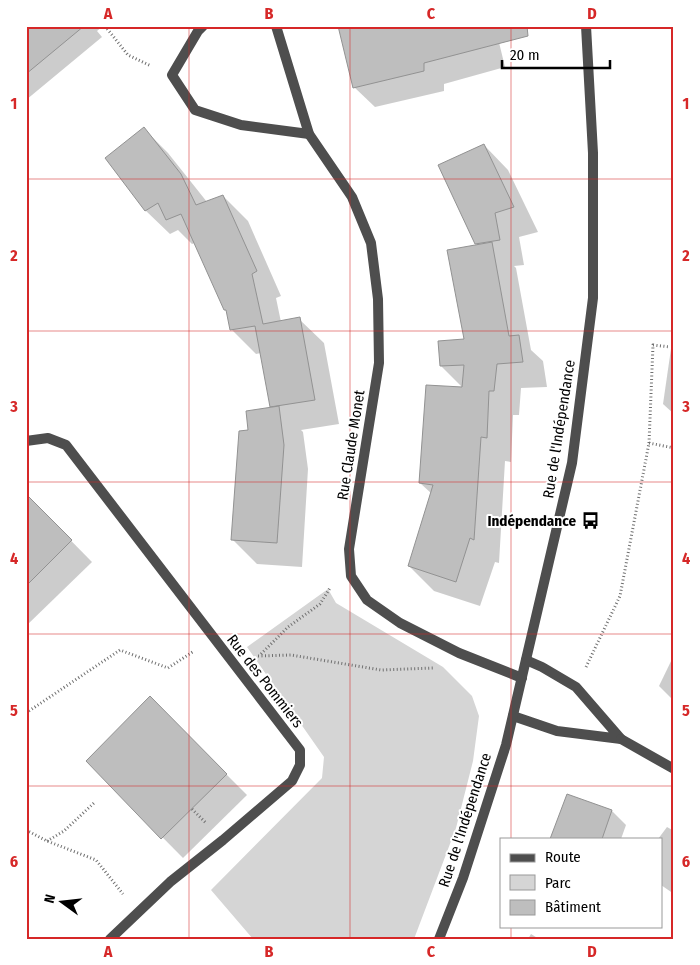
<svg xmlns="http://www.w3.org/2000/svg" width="700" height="965" font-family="'Fira Sans Condensed',sans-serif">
<rect width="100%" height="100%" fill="#fff"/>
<path fill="#d5d5d5" d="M 328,589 L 336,603 L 443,667 L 472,696 L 479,716 L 473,761 L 456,828 L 414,939 L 253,939 L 211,890 L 322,778 L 324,757 L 247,647 Z"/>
<g fill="#0003">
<path d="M 26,26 L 103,26 L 97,31 L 102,37 L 26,100 Z"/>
<path d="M 495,26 L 505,67 L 444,84 L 444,91 L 375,107 L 354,87 Z"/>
<path d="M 144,129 L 168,153 L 207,202 L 223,196 L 248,221 L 281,296 L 276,298 L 281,322 L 299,319 L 324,343 L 339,424 L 301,430 L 303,432 L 308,469 L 302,567 L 257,564 L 232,539 L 249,431 L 273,408 L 271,406 L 261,353 L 256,354 L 231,329 L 228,312 L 225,310 L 195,243 L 192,244 L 178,230 L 170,234 L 145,210 Z"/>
<path d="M 484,145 L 508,170 L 538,232 L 519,237 L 524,265 L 514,266 L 516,268 L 531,350 L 543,361 L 547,387 L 521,388 L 519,415 L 513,415 L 511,462 L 505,461 L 499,563 L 495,562 L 480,606 L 434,591 L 409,566 L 432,494 L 420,483 L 463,388 L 441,366 L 466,341 L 478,246 L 476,243 Z"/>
<path d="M 674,328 L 674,414 L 663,404 Z"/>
<path d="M 34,503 L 92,562 L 26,626 L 26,511 Z"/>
<path d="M 674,655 L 674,701 L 659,686 Z"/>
<path d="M 150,698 L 247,795 L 183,858 L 87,761 Z"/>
<path d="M 612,811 L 626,825 L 621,839 L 558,839 Z"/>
<path d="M 667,827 L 674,831 L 674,894 L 661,885 L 661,839 L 658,839 Z"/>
<path d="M 531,934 L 539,939 L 528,939 Z"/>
</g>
<g fill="#bebebe" stroke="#929292">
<path d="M 26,26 L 84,26 L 26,74 Z"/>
<path d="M 338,26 L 527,26 L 528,36 L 424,63 L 424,71 L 353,88 Z"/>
<path d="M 144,127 L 181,174 L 196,205 L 223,195 L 257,271 L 252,274 L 263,324 L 300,317 L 315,400 L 270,407 L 255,326 L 230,330 L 226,310 L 224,310 L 181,214 L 166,220 L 158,203 L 145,211 L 105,158 Z"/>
<path d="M 484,144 L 514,207 L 495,213 L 500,240 L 475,244 L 438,165 Z"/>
<path d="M 492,242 L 509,336 L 519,335 L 523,362 L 497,364 L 494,391 L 489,391 L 487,438 L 481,437 L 474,540 L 470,538 L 456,582 L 408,566 L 433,485 L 419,483 L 426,385 L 462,387 L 464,365 L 440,366 L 438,341 L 464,339 L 447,250 Z"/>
<path d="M 279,406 L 284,445 L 277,543 L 231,540 L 239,431 L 248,430 L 246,411 Z"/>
<path d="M 26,494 L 72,540 L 26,586 Z"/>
<path d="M 150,696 L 227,774 L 161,839 L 86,761 Z"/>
<path d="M 567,794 L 612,810 L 602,839 L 550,839 Z"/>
</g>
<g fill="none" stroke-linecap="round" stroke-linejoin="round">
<g stroke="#707070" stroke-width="3" stroke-dasharray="1 2.5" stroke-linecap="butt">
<path d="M 105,26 L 128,55 L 151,66"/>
<path d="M 649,443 L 674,448"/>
<path d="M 261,654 L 288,627 L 320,604 L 330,588"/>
<path d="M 258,656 L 291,655 L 381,670 L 433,668"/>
<path d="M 586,667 L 620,596 L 649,443 L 653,345 L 670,347"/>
<path d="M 26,713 L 120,650 L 168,668 L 194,651"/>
<path d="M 192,809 L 206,823"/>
<path d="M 26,830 L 47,841 L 96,860 L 123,894"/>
<path d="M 47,841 L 64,831 L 95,802"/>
</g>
<g stroke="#4e4e4e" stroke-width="10">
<path d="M 203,26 L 198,31 L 172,75 L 195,110 L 241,125 L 309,134"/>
<path d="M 276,26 L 309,134 L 352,197 L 371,243 L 378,299 L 379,363 L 349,549 L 351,576 L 367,600 L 400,623 L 459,653 L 522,678"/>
<path d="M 26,441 L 48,438 L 66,445 L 300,750 L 300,765 L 292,781 L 223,840 L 170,882 L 110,939"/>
<path d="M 513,716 L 557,731 L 621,739 L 576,687 L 542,667 L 526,660"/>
<path d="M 621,739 L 674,769"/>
<path d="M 439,939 L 463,878 L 506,745 L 572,463 L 593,298 L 593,153 L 586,26"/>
</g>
</g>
<path fill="none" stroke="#d62828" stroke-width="1" stroke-opacity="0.55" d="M 189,26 L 189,939M 350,26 L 350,939M 511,26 L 511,839M 26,179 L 674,179M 26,331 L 674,331M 26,482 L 674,482M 26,634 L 674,634M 26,786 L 674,786M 511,926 L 511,939"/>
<defs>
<symbol id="bus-bare" viewBox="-9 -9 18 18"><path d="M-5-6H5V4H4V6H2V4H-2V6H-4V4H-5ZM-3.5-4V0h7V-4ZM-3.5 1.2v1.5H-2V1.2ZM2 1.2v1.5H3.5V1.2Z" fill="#000" stroke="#fff" stroke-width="2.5" paint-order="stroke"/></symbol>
</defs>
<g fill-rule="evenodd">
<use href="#bus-bare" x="578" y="508" width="25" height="25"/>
</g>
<g text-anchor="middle" stroke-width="4" stroke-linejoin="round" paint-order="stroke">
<g font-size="15" fill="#000" stroke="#fff">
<text transform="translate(559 429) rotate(-81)" y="5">Rue de l'Indépendance</text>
<text transform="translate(351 445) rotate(-81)" y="5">Rue Claude Monet</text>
<text transform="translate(265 681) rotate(52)" y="5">Rue des Pommiers</text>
<text transform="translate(465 820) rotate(-72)" y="5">Rue de l'Indépendance</text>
</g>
<g font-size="15" font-weight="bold" fill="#000" stroke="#fff" text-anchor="end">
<text x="576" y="526">Indépendance</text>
</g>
</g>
<rect width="700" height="965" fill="none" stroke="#ffffff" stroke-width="55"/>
<rect x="500" y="838" width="162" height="90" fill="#ffffff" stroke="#999999"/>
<rect x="510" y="854" width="25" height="8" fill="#4e4e4e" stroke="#999999"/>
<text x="545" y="862" font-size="15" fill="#000000">Route</text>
<rect x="510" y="875" width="25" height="15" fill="#d5d5d5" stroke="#999999"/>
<text x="545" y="888" font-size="15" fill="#000000">Parc</text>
<rect x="510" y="900" width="25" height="15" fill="#bebebe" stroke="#999999"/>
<text x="545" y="912" font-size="15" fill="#000000">Bâtiment</text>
<g transform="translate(62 902) rotate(285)" stroke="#ffffff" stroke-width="4" paint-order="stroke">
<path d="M0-4L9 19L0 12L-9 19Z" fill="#000000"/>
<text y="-8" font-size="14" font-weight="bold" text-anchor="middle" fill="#000000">N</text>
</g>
<path d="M502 60v8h108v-8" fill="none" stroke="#000000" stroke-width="2.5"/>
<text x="510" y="60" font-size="15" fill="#000000" stroke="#ffffff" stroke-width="4" paint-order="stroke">20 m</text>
<rect x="28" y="28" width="644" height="910" fill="none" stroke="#d62828" stroke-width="2"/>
<g font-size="16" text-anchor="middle" font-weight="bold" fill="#d62828">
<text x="108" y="19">A</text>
<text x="269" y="19">B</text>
<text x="431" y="19">C</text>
<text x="592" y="19">D</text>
<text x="14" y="109">1</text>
<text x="686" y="109">1</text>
<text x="14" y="261">2</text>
<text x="686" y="261">2</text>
<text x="14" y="412">3</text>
<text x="686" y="412">3</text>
<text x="14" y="564">4</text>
<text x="686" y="564">4</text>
<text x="14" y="716">5</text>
<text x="686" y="716">5</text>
<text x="14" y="867">6</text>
<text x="686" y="867">6</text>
<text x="108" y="957">A</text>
<text x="269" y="957">B</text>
<text x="431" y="957">C</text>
<text x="592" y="957">D</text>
</g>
</svg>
